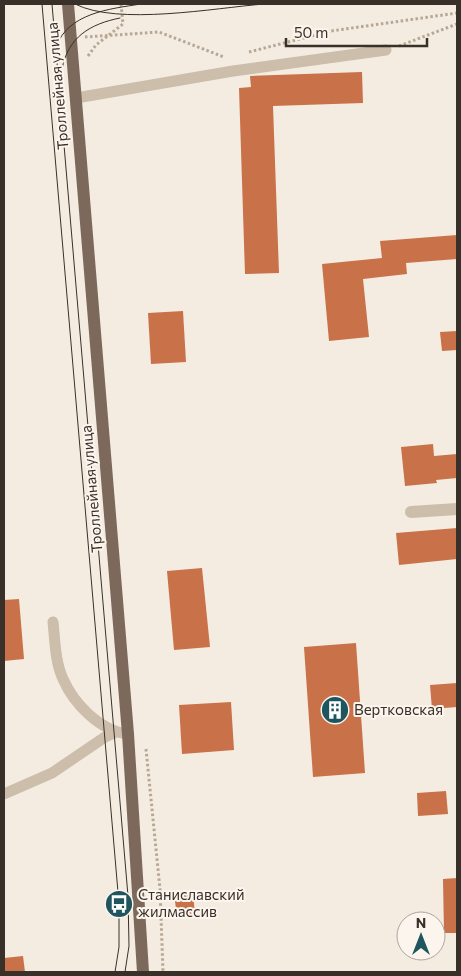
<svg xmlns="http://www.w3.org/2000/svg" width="461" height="976" font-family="Commissioner,sans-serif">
<rect width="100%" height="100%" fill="#f4ece0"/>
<g fill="#c97149">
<path d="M 362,72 L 363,103 L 273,106 L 279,273 L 245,274 L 239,88 L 251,87 L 250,76 Z"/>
<path d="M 457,235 L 457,259 L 406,263 L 407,274 L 363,279 L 369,337 L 329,341 L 322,264 L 382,258 L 380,241 Z"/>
<path d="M 183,311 L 186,362 L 151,364 L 148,313 Z"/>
<path d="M 457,331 L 457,350 L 442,351 L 440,332 Z"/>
<path d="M 433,444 L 434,456 L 457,454 L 457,478 L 436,480 L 437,483 L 405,486 L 401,447 Z"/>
<path d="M 457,528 L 457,559 L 399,565 L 396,533 Z"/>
<path d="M 202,568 L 210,647 L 174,650 L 167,571 Z"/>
<path d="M 19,599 L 24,659 L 4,661 L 4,600 Z"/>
<path d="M 356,643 L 365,773 L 313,777 L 304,647 Z"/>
<path d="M 457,683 L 457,707 L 432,709 L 430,685 Z"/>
<path d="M 231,702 L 234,750 L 182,754 L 179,705 Z"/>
<path d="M 446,791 L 448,814 L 418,816 L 417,793 Z"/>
<path d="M 457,878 L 457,933 L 444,933 L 443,879 Z"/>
<path d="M 193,893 L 195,914 L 177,916 L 174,894 Z"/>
<path d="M 23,956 L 25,972 L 4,972 L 4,958 Z"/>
</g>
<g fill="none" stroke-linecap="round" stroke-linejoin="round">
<g stroke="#b9a795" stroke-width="3" stroke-dasharray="2.5 2.5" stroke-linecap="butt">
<path d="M 85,37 L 159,32 L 224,57"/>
<path d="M 399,46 L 457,24"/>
<path d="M 249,52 L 331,31 L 457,13"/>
<path d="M 88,56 L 96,45 L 123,24 L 121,4"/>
<path d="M 146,749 L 160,889 L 163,972"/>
</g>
<g stroke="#cdbdab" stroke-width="11">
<path d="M 76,98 L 233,71 L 386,50"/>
<path d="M 53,622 C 55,640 55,662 63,679 C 74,704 100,731 128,734"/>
<path d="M 4,794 L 52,773 L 105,737 L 114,733"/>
</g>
<path stroke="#cdbdab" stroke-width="12" d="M 411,512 L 457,509"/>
<path stroke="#7d695b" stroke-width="12" d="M 68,4 L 128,734 L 143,972"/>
<g stroke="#3a302a" stroke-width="1">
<path d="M 42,4 L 119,904 L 119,947 L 115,972"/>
<path d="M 52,4 L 128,896 L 129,946 L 125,972"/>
<path d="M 75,4 C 118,26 214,8 264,4"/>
<path d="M 56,47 C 68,13 109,9 141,4"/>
<path d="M 62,69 C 68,37 90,24 120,18"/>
</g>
</g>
<defs>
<symbol id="building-disc" viewBox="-11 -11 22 22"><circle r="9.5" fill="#1e555e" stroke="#fbf5ed"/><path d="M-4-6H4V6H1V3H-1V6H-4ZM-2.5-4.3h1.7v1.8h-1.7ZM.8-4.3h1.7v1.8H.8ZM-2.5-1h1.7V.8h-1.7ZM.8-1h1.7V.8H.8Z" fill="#fff"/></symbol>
<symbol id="bus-disc" viewBox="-11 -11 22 22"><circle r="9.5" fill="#1e555e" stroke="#fbf5ed"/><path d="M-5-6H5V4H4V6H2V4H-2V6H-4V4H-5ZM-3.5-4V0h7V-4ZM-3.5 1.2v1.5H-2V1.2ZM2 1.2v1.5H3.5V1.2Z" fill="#fff"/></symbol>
</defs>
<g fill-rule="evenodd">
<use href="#building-disc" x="319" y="694" width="32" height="32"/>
<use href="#bus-disc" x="103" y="888" width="32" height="32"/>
</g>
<g text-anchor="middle" stroke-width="4" stroke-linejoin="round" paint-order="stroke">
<g font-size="15" fill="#3a302a" stroke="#fbf5ed">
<text transform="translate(58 86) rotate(-95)" y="5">Троллейная улица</text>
<text transform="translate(92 489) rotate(-95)" y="5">Троллейная улица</text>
</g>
<g font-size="15" fill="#3a302a" stroke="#fbf5ed" text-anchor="start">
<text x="354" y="715">Вертковская</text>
<text x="138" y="900">Станиславский<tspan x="138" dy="17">жилмассив</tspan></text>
</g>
</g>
<rect width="461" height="976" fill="none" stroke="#3a302a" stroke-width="10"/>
<g transform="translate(421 936)"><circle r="24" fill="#fbf5ed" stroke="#aea69f"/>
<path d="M0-4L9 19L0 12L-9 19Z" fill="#1e555e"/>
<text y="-8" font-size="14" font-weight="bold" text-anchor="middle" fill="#3a302a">N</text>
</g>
<path d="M286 38v8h141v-8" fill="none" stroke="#3a302a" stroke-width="2.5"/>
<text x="294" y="38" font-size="15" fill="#3a302a" stroke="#fbf5ed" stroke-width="4" paint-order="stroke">50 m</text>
</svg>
